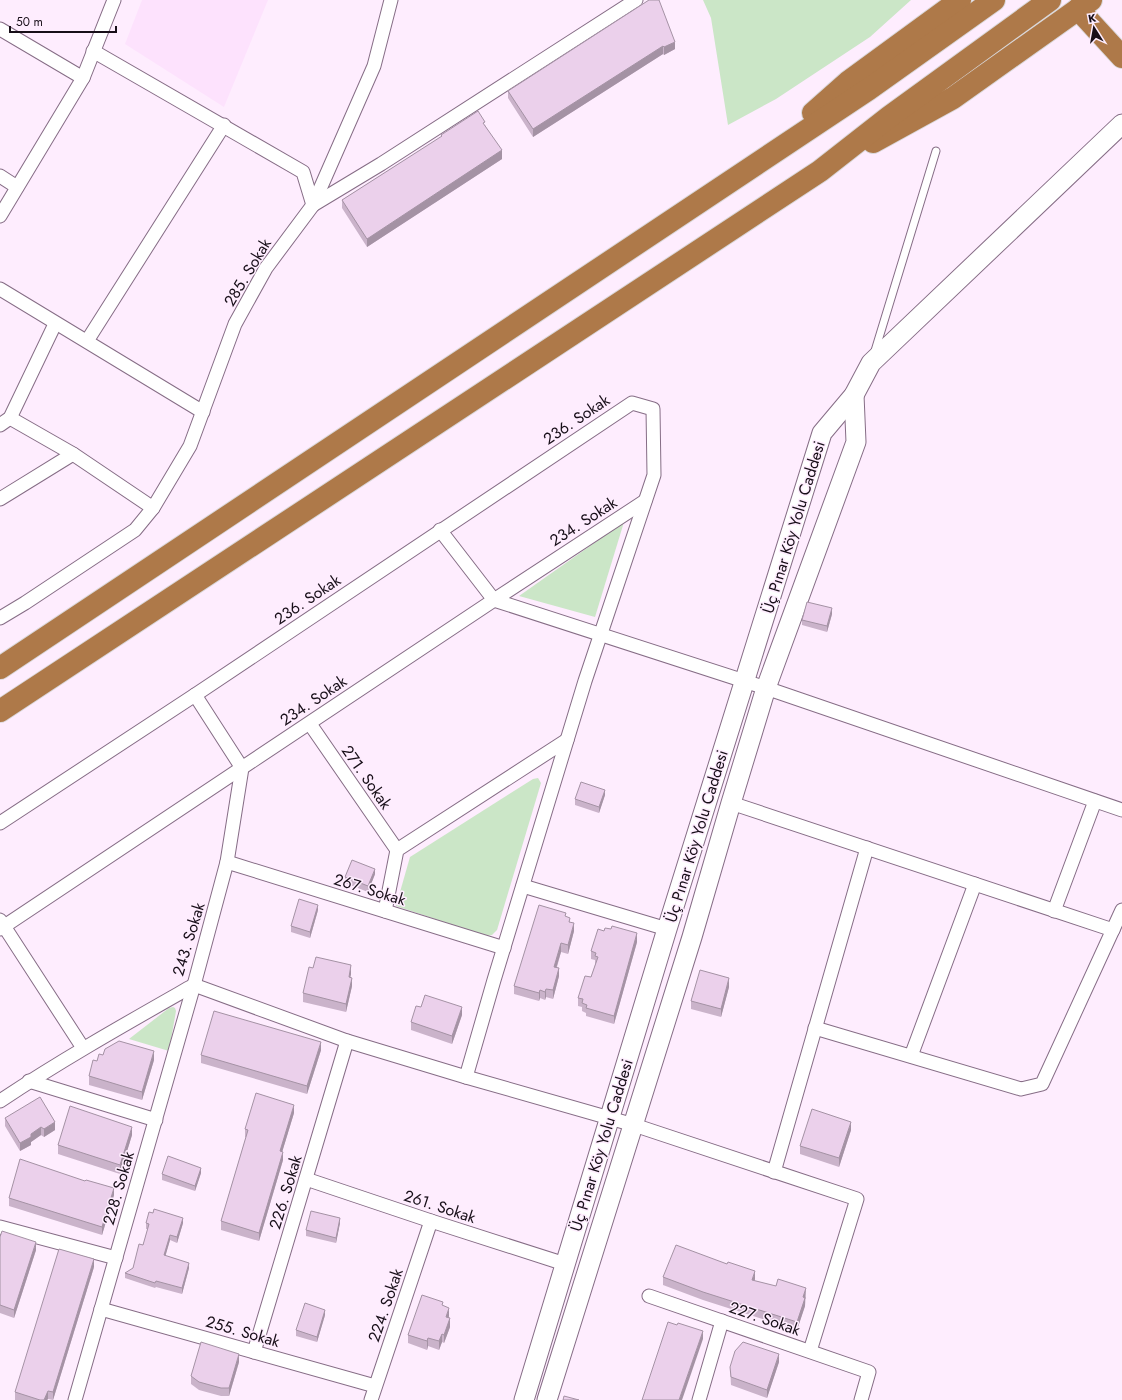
<svg xmlns="http://www.w3.org/2000/svg" width="1122" height="1400" font-family="Jost,sans-serif">
<rect width="100%" height="100%" fill="#feedfe"/>
<path fill="#fde2fd" d="M 142,0 L 268,0 L 224,107 L 125,44 Z"/>
<g fill="#cbe6c7">
<path d="M 703,0 L 911,0 L 870,37 L 776,99 L 728,125 L 711,18 Z"/>
<path d="M 624,522 L 595,617 L 519,596 Z"/>
<path d="M 538,778 L 541,783 L 497,930 L 492,935 L 486,936 L 396,906 L 410,857 L 533,779 Z"/>
<path d="M 173,1007 L 175,1008 L 176,1011 L 169,1051 L 129,1039 L 169,1008 Z"/>
</g>
<g fill="none" stroke-linecap="round" stroke-linejoin="round">
<defs>
<path id="lane" d="M 874,354 L 936,151"/>
<g id="street">
<path d="M 0,29 L 83,78"/>
<path d="M 93,51 L 303,172 L 313,205 L 381,164 L 636,0"/>
<path d="M 0,176 L 17,187"/>
<path d="M 0,216 L 83,78 L 114,0"/>
<path d="M 0,289 L 203,412"/>
<path d="M 87,341 L 224,125"/>
<path d="M 10,418 L 73,454 L 153,508"/>
<path d="M 0,425 L 10,418 L 55,324"/>
<path d="M 0,499 L 73,454"/>
<path d="M 440,530 L 494,600 L 766,688 L 1122,810"/>
<path d="M 0,618 L 25,603 L 135,530 L 153,508 L 190,446 L 235,324 L 266,268 L 313,205 L 374,66 L 391,0"/>
<path d="M 310,724 L 397,850"/>
<path d="M 731,803 L 1113,930"/>
<path d="M 0,823 L 195,695 L 632,403 L 653,409 L 654,475 L 585,681 L 494,980 L 466,1077"/>
<path d="M 227,862 L 504,948"/>
<path d="M 523,886 L 667,929"/>
<path d="M 385,911 L 397,850 L 567,740"/>
<path d="M 1054,911 L 1095,801"/>
<path d="M 0,920 L 83,1048"/>
<path d="M 0,929 L 494,600 L 645,501"/>
<path d="M 194,985 L 347,1041 L 466,1077 L 634,1125 L 857,1199 L 810,1351"/>
<path d="M 815,1028 L 1021,1089 L 1042,1084 L 1122,910"/>
<path d="M 911,1056 L 975,884"/>
<path d="M 29,1081 L 156,1120"/>
<path d="M 0,1101 C 63,1059 129,1022 194,985"/>
<path d="M 774,1172 L 867,848"/>
<path d="M 306,1179 L 431,1221 L 565,1264"/>
<path d="M 0,1227 L 116,1258"/>
<path d="M 649,1296 L 869,1372 L 861,1400"/>
<path d="M 101,1309 L 375,1386"/>
<path d="M 254,1352 L 347,1041"/>
<path d="M 75,1400 L 194,985 L 227,862 L 242,768 L 195,695"/>
<path d="M 371,1400 L 431,1221"/>
<path d="M 699,1400 L 722,1321"/>
</g>
<g id="secondary">
<path d="M 524,1400 L 667,929 L 822,433 L 854,395 L 871,363 L 1122,124"/>
<path d="M 547,1400 L 692,937 L 731,803 L 766,688 L 856,442 L 854,395"/>
</g>
<g id="highway">
<path d="M 1078,9 L 1122,57"/>
<path d="M 813,113 L 848,82 L 960,0"/>
<path d="M 873,142 L 953,98 L 1091,0"/>
<path d="M 0,668 L 869,89 L 994,0"/>
<path d="M 0,711 L 820,171 L 889,117 L 1050,0"/>
</g>
</defs>
<use href="#lane" stroke="#866d86" stroke-width="9"/>
<use href="#street" stroke="#866d86" stroke-width="15"/>
<use href="#secondary" stroke="#866d86" stroke-width="21"/>
<use href="#highway" stroke="#dad8da" stroke-width="24"/>
<use href="#lane" stroke="#fff" stroke-width="7"/>
<use href="#street" stroke="#fff" stroke-width="13"/>
<use href="#secondary" stroke="#fff" stroke-width="19"/>
<use href="#highway" stroke="#ae7949" stroke-width="22"/>
</g>
<g fill="#cab3ca">
<path d="M 649,0 L 675,49 L 664,55 L 663,54 L 533,137 L 508,98 L 508,91 Z"/>
<path d="M 485,125 L 502,159 L 367,247 L 342,208 L 342,200 L 441,137 L 441,135 Z"/>
<path d="M 832,614 L 827,632 L 802,625 L 802,620 Z"/>
<path d="M 605,795 L 599,813 L 575,805 L 575,799 Z"/>
<path d="M 375,874 L 368,892 L 345,883 L 345,877 Z"/>
<path d="M 318,910 L 310,938 L 291,932 L 291,926 Z"/>
<path d="M 566,917 L 570,922 L 574,931 L 568,954 L 561,952 L 557,967 L 559,976 L 553,999 L 546,997 L 545,1000 L 540,998 L 539,1001 L 514,994 L 514,986 Z"/>
<path d="M 637,942 L 614,1024 L 586,1016 L 586,1013 L 582,1011 L 582,1007 L 578,1006 L 578,998 L 591,977 L 595,965 L 595,960 L 591,959 L 591,951 Z"/>
<path d="M 313,968 L 351,974 L 350,977 L 352,986 L 346,1012 L 303,1002 L 303,993 Z"/>
<path d="M 729,987 L 721,1017 L 691,1009 L 691,1001 Z"/>
<path d="M 421,1007 L 462,1015 L 452,1044 L 411,1030 L 411,1022 Z"/>
<path d="M 321,1050 L 307,1094 L 201,1063 L 201,1055 Z"/>
<path d="M 103,1055 L 154,1060 L 142,1100 L 89,1085 L 89,1076 L 97,1061 Z"/>
<path d="M 294,1113 L 282,1152 L 283,1160 L 259,1241 L 221,1230 L 221,1221 L 246,1137 L 245,1137 L 245,1129 Z"/>
<path d="M 5,1118 L 55,1130 L 44,1137 L 41,1135 L 31,1142 L 31,1145 L 20,1151 L 5,1126 Z"/>
<path d="M 851,1130 L 839,1167 L 800,1154 L 800,1146 Z"/>
<path d="M 132,1135 L 120,1174 L 58,1154 L 58,1145 Z"/>
<path d="M 201,1173 L 195,1191 L 162,1180 L 162,1174 Z"/>
<path d="M 114,1195 L 102,1235 L 9,1206 L 9,1198 Z"/>
<path d="M 146,1223 L 183,1223 L 177,1243 L 170,1240 L 165,1256 L 189,1268 L 182,1294 L 156,1287 L 155,1288 L 125,1278 L 125,1273 L 133,1268 L 143,1245 L 148,1229 L 146,1229 Z"/>
<path d="M 340,1223 L 336,1243 L 306,1236 L 306,1230 Z"/>
<path d="M 0,1237 L 36,1250 L 14,1318 L 0,1313 Z"/>
<path d="M 94,1267 L 53,1400 L 48,1399 L 47,1400 L 15,1400 L 15,1392 Z"/>
<path d="M 663,1277 L 755,1279 L 755,1281 L 806,1297 L 805,1299 L 805,1306 L 797,1330 L 703,1300 L 663,1285 Z"/>
<path d="M 443,1306 L 449,1316 L 449,1318 L 450,1327 L 444,1343 L 442,1342 L 439,1350 L 428,1346 L 427,1350 L 408,1343 L 408,1335 Z"/>
<path d="M 325,1315 L 317,1342 L 296,1336 L 296,1330 Z"/>
<path d="M 239,1362 L 229,1396 L 221,1396 L 199,1390 L 191,1384 L 191,1376 Z"/>
<path d="M 779,1362 L 767,1398 L 731,1385 L 730,1367 Z"/>
</g>
<g fill="#a492a4">
<path d="M 675,42 L 675,49 L 664,55 L 664,47 Z"/>
<path d="M 663,46 L 663,54 L 533,137 L 533,129 Z"/>
<path d="M 502,150 L 502,159 L 367,247 L 367,239 Z"/>
<path d="M 832,608 L 832,614 L 827,632 L 827,626 Z"/>
<path d="M 605,790 L 605,795 L 599,813 L 599,807 Z"/>
<path d="M 375,869 L 375,874 L 368,892 L 368,886 Z"/>
<path d="M 318,905 L 318,910 L 310,938 L 310,932 Z"/>
<path d="M 574,923 L 574,931 L 568,954 L 568,945 Z"/>
<path d="M 637,933 L 637,942 L 614,1024 L 614,1016 Z"/>
<path d="M 561,943 L 561,952 L 554,975 L 554,967 Z"/>
<path d="M 351,965 L 351,974 L 349,985 L 349,977 Z"/>
<path d="M 559,968 L 559,976 L 553,999 L 553,990 Z"/>
<path d="M 352,978 L 352,986 L 346,1012 L 346,1004 Z"/>
<path d="M 729,978 L 729,987 L 721,1017 L 721,1009 Z"/>
<path d="M 546,989 L 546,997 L 545,1000 L 545,992 Z"/>
<path d="M 540,990 L 540,998 L 539,1001 L 539,993 Z"/>
<path d="M 462,1007 L 462,1015 L 452,1044 L 452,1036 Z"/>
<path d="M 321,1042 L 321,1050 L 307,1094 L 307,1086 Z"/>
<path d="M 154,1051 L 154,1060 L 142,1100 L 142,1092 Z"/>
<path d="M 294,1105 L 294,1113 L 280,1159 L 280,1151 Z"/>
<path d="M 55,1122 L 55,1130 L 44,1137 L 44,1129 Z"/>
<path d="M 851,1122 L 851,1130 L 839,1167 L 839,1158 Z"/>
<path d="M 41,1127 L 41,1135 L 31,1142 L 31,1134 Z"/>
<path d="M 132,1127 L 132,1135 L 120,1174 L 120,1165 Z"/>
<path d="M 31,1137 L 31,1145 L 20,1151 L 20,1143 Z"/>
<path d="M 283,1152 L 283,1160 L 259,1241 L 259,1233 Z"/>
<path d="M 201,1168 L 201,1173 L 195,1191 L 195,1186 Z"/>
<path d="M 114,1188 L 114,1195 L 102,1235 L 102,1227 Z"/>
<path d="M 183,1218 L 183,1223 L 177,1243 L 177,1237 Z"/>
<path d="M 340,1218 L 340,1223 L 336,1243 L 336,1238 Z"/>
<path d="M 170,1235 L 170,1240 L 164,1261 L 164,1255 Z"/>
<path d="M 36,1242 L 36,1250 L 14,1318 L 14,1310 Z"/>
<path d="M 94,1259 L 94,1267 L 53,1400 L 53,1392 Z"/>
<path d="M 189,1263 L 189,1268 L 182,1294 L 182,1288 Z"/>
<path d="M 755,1271 L 755,1279 L 752,1288 L 752,1280 Z"/>
<path d="M 806,1288 L 805,1306 L 797,1330 L 797,1322 L 803,1297 Z"/>
<path d="M 449,1308 L 449,1316 L 446,1325 L 446,1317 Z"/>
<path d="M 325,1310 L 325,1315 L 317,1342 L 317,1337 Z"/>
<path d="M 450,1318 L 450,1327 L 444,1343 L 444,1335 Z"/>
<path d="M 703,1331 L 703,1339 L 682,1400 L 679,1400 Z"/>
<path d="M 442,1334 L 442,1342 L 439,1350 L 439,1341 Z"/>
<path d="M 428,1338 L 428,1346 L 427,1350 L 427,1341 Z"/>
<path d="M 239,1354 L 239,1362 L 229,1396 L 229,1388 Z"/>
<path d="M 779,1354 L 779,1362 L 767,1398 L 767,1390 Z"/>
<path d="M 48,1391 L 48,1399 L 47,1400 L 44,1400 Z"/>
</g>
<g fill="#ebd0eb" stroke="#a492a4">
<path d="M 649,0 L 659,0 L 675,42 L 664,47 L 663,46 L 533,129 L 508,91 Z"/>
<path d="M 478,111 L 485,122 L 483,123 L 502,150 L 367,239 L 342,200 L 442,136 L 441,135 Z"/>
<path d="M 807,602 L 832,608 L 827,626 L 802,620 Z"/>
<path d="M 581,782 L 605,790 L 599,807 L 575,799 Z"/>
<path d="M 352,860 L 375,869 L 368,886 L 345,877 Z"/>
<path d="M 299,899 L 318,905 L 310,932 L 291,926 Z"/>
<path d="M 539,905 L 566,913 L 565,916 L 570,918 L 569,922 L 574,923 L 568,945 L 561,943 L 554,967 L 559,968 L 553,990 L 546,989 L 545,992 L 540,990 L 539,993 L 514,986 Z"/>
<path d="M 612,926 L 637,933 L 614,1016 L 586,1008 L 587,1005 L 582,1003 L 583,999 L 578,998 L 585,976 L 591,977 L 598,957 L 595,956 L 596,953 L 591,951 L 598,929 L 604,931 L 605,928 L 611,929 Z"/>
<path d="M 316,957 L 351,965 L 349,977 L 352,978 L 346,1004 L 303,993 L 309,967 L 313,968 Z"/>
<path d="M 700,970 L 729,978 L 721,1009 L 691,1001 Z"/>
<path d="M 425,995 L 462,1007 L 452,1036 L 411,1022 L 416,1006 L 421,1007 Z"/>
<path d="M 214,1011 L 321,1042 L 307,1086 L 201,1055 Z"/>
<path d="M 119,1041 L 154,1051 L 142,1092 L 89,1076 L 93,1060 L 97,1061 L 99,1054 L 103,1055 L 105,1049 Z"/>
<path d="M 256,1093 L 294,1105 L 280,1151 L 283,1152 L 259,1233 L 221,1221 L 248,1130 L 245,1129 Z"/>
<path d="M 40,1097 L 55,1122 L 44,1129 L 41,1127 L 31,1134 L 31,1137 L 20,1143 L 5,1118 Z"/>
<path d="M 70,1106 L 132,1127 L 120,1165 L 58,1145 Z"/>
<path d="M 812,1109 L 851,1122 L 839,1158 L 800,1146 Z"/>
<path d="M 168,1156 L 201,1168 L 195,1186 L 162,1174 Z"/>
<path d="M 20,1159 L 85,1181 L 86,1180 L 114,1188 L 102,1227 L 9,1198 Z"/>
<path d="M 154,1209 L 183,1218 L 177,1237 L 170,1235 L 164,1255 L 189,1263 L 182,1288 L 156,1281 L 155,1283 L 125,1273 L 133,1268 L 139,1244 L 143,1245 L 149,1224 L 146,1223 L 149,1212 L 153,1213 Z"/>
<path d="M 311,1211 L 340,1218 L 336,1238 L 306,1230 Z"/>
<path d="M 2,1231 L 36,1242 L 14,1310 L 0,1305 L 0,1237 Z"/>
<path d="M 676,1245 L 727,1264 L 728,1262 L 755,1271 L 752,1280 L 776,1286 L 778,1279 L 806,1288 L 803,1297 L 805,1298 L 797,1322 L 703,1292 L 663,1277 Z"/>
<path d="M 59,1249 L 94,1259 L 53,1392 L 48,1391 L 44,1400 L 40,1400 L 15,1392 Z"/>
<path d="M 422,1295 L 443,1302 L 442,1305 L 449,1308 L 446,1317 L 450,1318 L 444,1335 L 442,1334 L 439,1341 L 428,1338 L 427,1341 L 408,1335 Z"/>
<path d="M 305,1303 L 325,1310 L 317,1337 L 296,1330 Z"/>
<path d="M 668,1322 L 677,1325 L 678,1323 L 703,1331 L 679,1400 L 642,1400 Z"/>
<path d="M 201,1342 L 239,1354 L 229,1388 L 221,1388 L 199,1382 L 191,1376 Z"/>
<path d="M 743,1342 L 779,1354 L 767,1390 L 731,1377 L 730,1367 L 735,1351 Z"/>
<path d="M 564,1396 L 579,1400 L 563,1400 Z"/>
</g>
<g text-anchor="middle" stroke-width="3" stroke-linejoin="round" paint-order="stroke">
<g font-size="16" fill="#170e18" stroke="#feedfe">
<text transform="translate(247 272) rotate(-59)" y="6">285. Sokak</text>
<text transform="translate(576 419) rotate(-34)" y="6">236. Sokak</text>
<text transform="translate(583 521) rotate(-33)" y="6">234. Sokak</text>
<text transform="translate(793 527) rotate(-73)" y="6">Üç Pınar Köy Yolu Caddesi</text>
<text transform="translate(307 599) rotate(-34)" y="6">236. Sokak</text>
<text transform="translate(313 700) rotate(-34)" y="6">234. Sokak</text>
<text transform="translate(367 777) rotate(55)" y="6">271. Sokak</text>
<text transform="translate(696 836) rotate(-73)" y="6">Üç Pınar Köy Yolu Caddesi</text>
<text transform="translate(370 889) rotate(17)" y="6">267. Sokak</text>
<text transform="translate(188 939) rotate(-73)" y="6">243. Sokak</text>
<text transform="translate(601 1145) rotate(-73)" y="6">Üç Pınar Köy Yolu Caddesi</text>
<text transform="translate(118 1188) rotate(-74)" y="6">228. Sokak</text>
<text transform="translate(285 1192) rotate(-73)" y="6">226. Sokak</text>
<text transform="translate(440 1206) rotate(18)" y="6">261. Sokak</text>
<text transform="translate(385 1305) rotate(-71)" y="6">224. Sokak</text>
<text transform="translate(765 1318) rotate(19)" y="6">227. Sokak</text>
<text transform="translate(243 1331) rotate(16)" y="6">255. Sokak</text>
</g>
</g>
<g transform="translate(1094 28) rotate(349)" stroke="#feedfe" stroke-width="3" paint-order="stroke">
<path d="M0-3L7 15L0 10L-7 15Z" fill="#170e18"/>
<text y="-6" font-size="11" font-weight="bold" text-anchor="middle" fill="#170e18">K</text>
</g>
<path d="M10 26v6h106v-6" fill="none" stroke="#170e18" stroke-width="2"/>
<text x="16" y="26" font-size="12" fill="#170e18" stroke="#feedfe" stroke-width="3" paint-order="stroke">50 m</text>
</svg>
